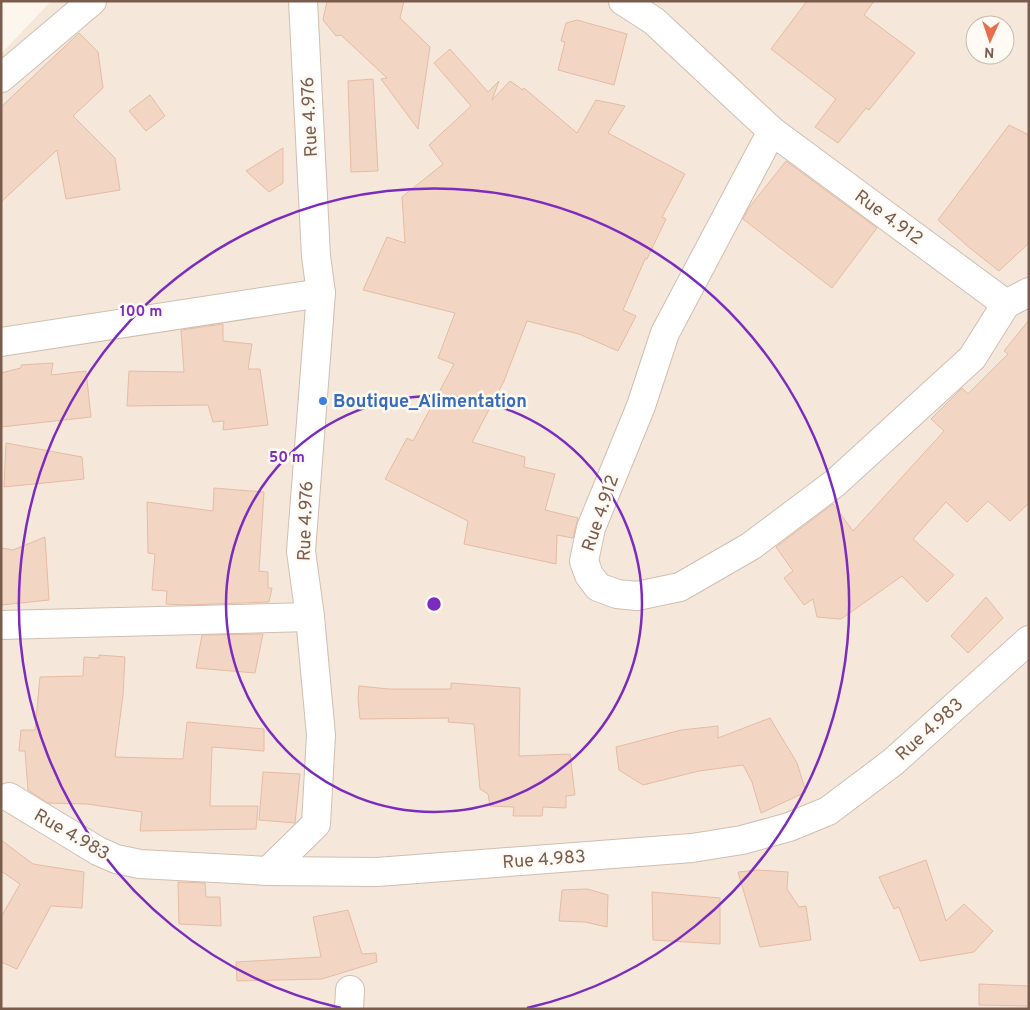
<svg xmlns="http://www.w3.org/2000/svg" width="1030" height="1010" font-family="Overpass,sans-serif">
<rect width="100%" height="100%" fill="#fdf6ec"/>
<path fill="#f5e8da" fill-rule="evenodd" d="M 51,1 L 1029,1 L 1029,1009 L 1,1009 L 1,54 ZM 975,25 L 1005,25 L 1005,55 L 975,55 Z"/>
<g fill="#f3d5c3" stroke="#e6bba3">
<path d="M 327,1 L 404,1 L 400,18 L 430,47 L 418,129 L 381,79 L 387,78 L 341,35 L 336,36 L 323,20 Z"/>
<path d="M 807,1 L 874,1 L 864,15 L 915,53 L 869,110 L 866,108 L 838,143 L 815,127 L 836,99 L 771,49 Z"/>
<path d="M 577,20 L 627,34 L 614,85 L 558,70 L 565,42 L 561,41 L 566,23 Z"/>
<path d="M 79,33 L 98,52 L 103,88 L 73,116 L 115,158 L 120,190 L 66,199 L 57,150 L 1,202 L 1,107 Z"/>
<path d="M 450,49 L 488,92 L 499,81 L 492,100 L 510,81 L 523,90 L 524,88 L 577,133 L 596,100 L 625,106 L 608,133 L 685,174 L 662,217 L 666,219 L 647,259 L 645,259 L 623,310 L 636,316 L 618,351 L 579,334 L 527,321 L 504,381 L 472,442 L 525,457 L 524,467 L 555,474 L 545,510 L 578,518 L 573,538 L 557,535 L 556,564 L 464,544 L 468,521 L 385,479 L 407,438 L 413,441 L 454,364 L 438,358 L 455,313 L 363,290 L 387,237 L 405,243 L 402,197 L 443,164 L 429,145 L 471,106 L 434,63 Z"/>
<path d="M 373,79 L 378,171 L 351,172 L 348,81 Z"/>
<path d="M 150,95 L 165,116 L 146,131 L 129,111 Z"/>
<path d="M 1009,125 L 1029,135 L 1029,243 L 999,271 L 971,249 L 938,220 Z"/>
<path d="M 283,148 L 283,183 L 269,192 L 246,171 Z"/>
<path d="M 786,161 L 877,228 L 832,288 L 743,219 L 748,209 Z"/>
<path d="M 1029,320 L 1029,503 L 1010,521 L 988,501 L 967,522 L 946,502 L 913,539 L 954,575 L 927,602 L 902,576 L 841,619 L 817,617 L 813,599 L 804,605 L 784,578 L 793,571 L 776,547 L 833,504 L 853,531 L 944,431 L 931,419 L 962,388 L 968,394 L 1008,354 L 1004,351 Z"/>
<path d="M 223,324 L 223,341 L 252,344 L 248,369 L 260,369 L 268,425 L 223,430 L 224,421 L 213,422 L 208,405 L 127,406 L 129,371 L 184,372 L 181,330 Z"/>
<path d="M 53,363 L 51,375 L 86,371 L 91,417 L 1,427 L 1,373 L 21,368 L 21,365 Z"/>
<path d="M 6,443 L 82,457 L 84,479 L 4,487 Z"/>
<path d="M 214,488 L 264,492 L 259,571 L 268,572 L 268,588 L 272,588 L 269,602 L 187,605 L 166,604 L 167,591 L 152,590 L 155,554 L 148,553 L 147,502 L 213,511 Z"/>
<path d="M 45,537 L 49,600 L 1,605 L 1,548 L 13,550 Z"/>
<path d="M 986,597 L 1003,618 L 968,653 L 951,636 Z"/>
<path d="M 263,634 L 255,673 L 196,668 L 202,635 Z"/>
<path d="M 99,655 L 125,657 L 123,695 L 115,757 L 183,759 L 187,722 L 264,729 L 264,751 L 212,747 L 210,806 L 258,806 L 256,829 L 140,831 L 142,812 L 87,804 L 48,803 L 28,790 L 25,751 L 19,751 L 21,730 L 35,730 L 40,677 L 83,676 L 84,657 L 99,658 Z"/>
<path d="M 451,683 L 520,688 L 519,756 L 570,754 L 575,795 L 566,796 L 566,808 L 543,807 L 542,816 L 513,816 L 514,807 L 490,806 L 488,794 L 480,789 L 474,724 L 448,722 L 449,718 L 360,719 L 358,699 L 359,686 L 389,689 L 451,689 Z"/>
<path d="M 770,718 L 797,763 L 806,792 L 761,813 L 752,782 L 743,765 L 699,771 L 643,785 L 619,770 L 616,747 L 681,730 L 718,726 L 718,738 Z"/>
<path d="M 263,772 L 300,774 L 295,823 L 259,820 Z"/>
<path d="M 1,840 L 33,864 L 84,872 L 82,908 L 51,906 L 17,969 L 1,962 L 1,917 L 20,884 L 1,871 Z"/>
<path d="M 926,860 L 946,921 L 964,904 L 993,931 L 974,952 L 920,961 L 899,907 L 894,909 L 879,877 Z"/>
<path d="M 758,870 L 788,872 L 787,889 L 799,907 L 806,906 L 811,940 L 760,947 L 738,872 Z"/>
<path d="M 178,882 L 205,883 L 206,897 L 220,897 L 221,926 L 179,924 Z"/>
<path d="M 587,889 L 608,895 L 607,927 L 585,922 L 559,921 L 562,890 Z"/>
<path d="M 652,892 L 720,898 L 720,944 L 653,940 Z"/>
<path d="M 348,910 L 362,954 L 376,953 L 377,962 L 322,979 L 237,981 L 236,962 L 321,957 L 313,917 Z"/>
<path d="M 979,984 L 1029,986 L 1029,1006 L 979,1005 Z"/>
</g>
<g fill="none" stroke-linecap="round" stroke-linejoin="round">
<defs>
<g id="street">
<path d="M 623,1 L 654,21 L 772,131 L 1006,304 L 1029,292"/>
<path d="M 1,78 L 92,1"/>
<path d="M 772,131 L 665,333 L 641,406 L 591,528 L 584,561 L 589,575 L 598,587 L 617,594 L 637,596 L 680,587 L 751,546 L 835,483 L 972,358 L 1006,304"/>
<path d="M 1,342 L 321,293"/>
<path d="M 1,625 L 310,617"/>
<path d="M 9,797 L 98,851 L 116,859 L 140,864 L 268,871 L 377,872 L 692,848 L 742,840 L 789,827 L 828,811 L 893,762 L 1029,640"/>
<path d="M 268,871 L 316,824 L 321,735 L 310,617 L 301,551 L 321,293 L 316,256 L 303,1"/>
<path d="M 349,1009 L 350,990"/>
</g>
</defs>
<use href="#street" stroke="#d1beb0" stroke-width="30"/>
<use href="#street" stroke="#fff" stroke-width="28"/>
</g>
<g fill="none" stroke="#7b2cbf" stroke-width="2.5">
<circle cx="434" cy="604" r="208"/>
<path d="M341 1008A415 415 0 1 1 527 1008"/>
</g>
<circle fill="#3f7fe0" stroke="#fffaf3" stroke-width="2" cx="323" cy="401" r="5"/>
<g text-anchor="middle" stroke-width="5" stroke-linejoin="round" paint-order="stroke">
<g font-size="18" fill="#7a5c4d" stroke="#fffaf3">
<text transform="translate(309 117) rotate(-93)" y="6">Rue 4.976</text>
<text transform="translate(889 217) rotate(36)" y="6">Rue 4.912</text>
<text transform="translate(600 513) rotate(-71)" y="6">Rue 4.912</text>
<text transform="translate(305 521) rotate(-88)" y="6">Rue 4.976</text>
<text transform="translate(929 729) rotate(-42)" y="6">Rue 4.983</text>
<text transform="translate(72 834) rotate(30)" y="6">Rue 4.983</text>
<text transform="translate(544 859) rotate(-4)" y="6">Rue 4.983</text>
</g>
<g font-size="18" font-weight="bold" fill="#366cbe" stroke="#fffaf3" text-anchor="start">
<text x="333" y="407">Boutique_Alimentation</text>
</g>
</g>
<circle cx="434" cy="604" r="8" fill="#7b2cbf" stroke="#fffaf3" stroke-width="2.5"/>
<g font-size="15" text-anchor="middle" font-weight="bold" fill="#7b2cbf" stroke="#fffaf3" stroke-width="5" stroke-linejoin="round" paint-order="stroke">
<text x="141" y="316">100 m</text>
<text x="287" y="462">50 m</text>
</g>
<rect width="1030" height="1010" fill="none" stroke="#7a5c4d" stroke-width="5"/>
<g transform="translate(990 40) rotate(183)"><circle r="24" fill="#fffaf3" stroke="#cabbb1"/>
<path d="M0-4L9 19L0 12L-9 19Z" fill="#e76f51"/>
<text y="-8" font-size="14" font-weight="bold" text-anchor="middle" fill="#7a5c4d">N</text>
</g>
</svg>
